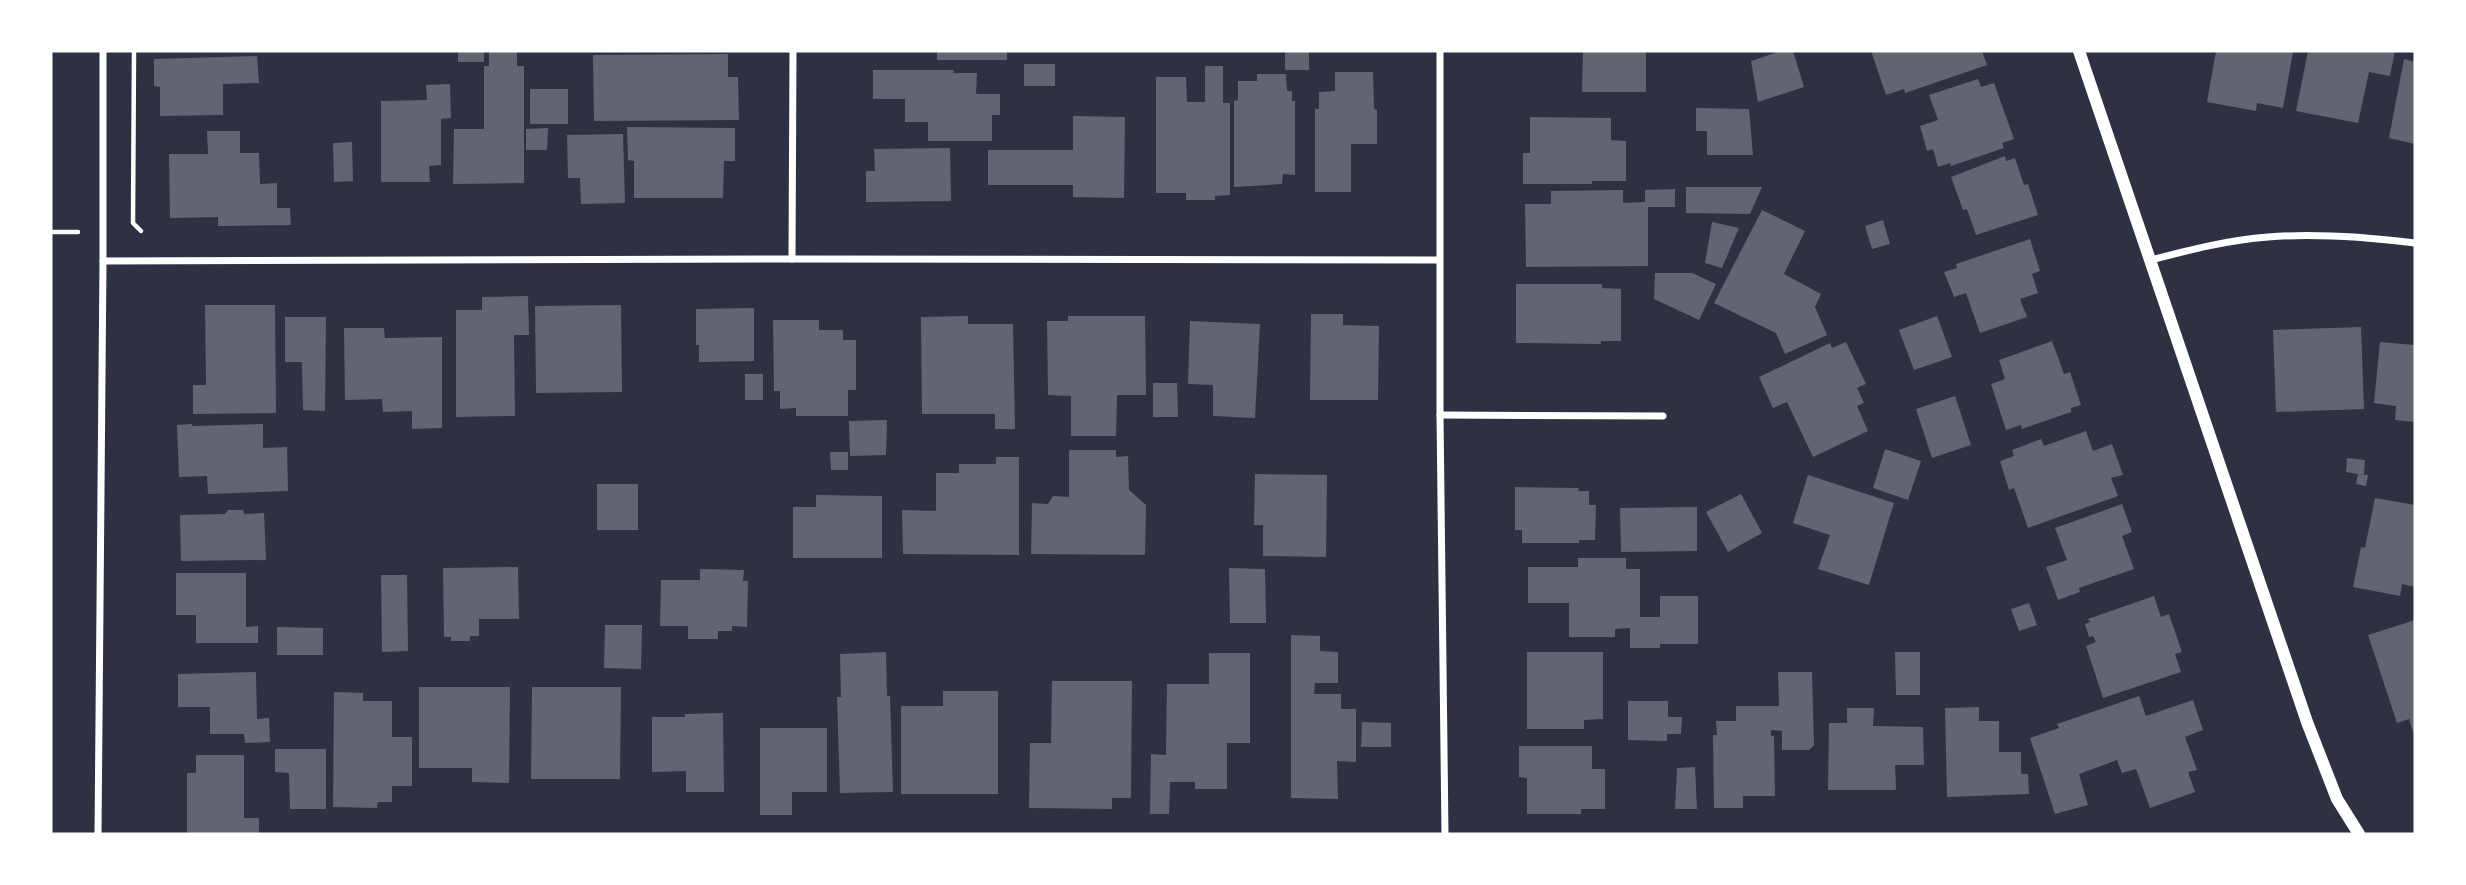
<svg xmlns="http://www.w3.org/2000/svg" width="2466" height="885" font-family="Jost,sans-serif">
<rect width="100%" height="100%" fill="#2d3142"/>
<g fill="#626471">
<rect x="458" y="51" width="26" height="11"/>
<path d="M 489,51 L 517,51 L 517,66 L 524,66 L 524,183 L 453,184 L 454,129 L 484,129 L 484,66 L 489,66 Z"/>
<rect x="937" y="51" width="70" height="9"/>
<rect x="1285" y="51" width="24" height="19"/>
<path d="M 1583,51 L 1646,51 L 1646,92 L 1582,92 Z"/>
<path d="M 1781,51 L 1793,51 L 1804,87 L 1758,102 L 1751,61 Z"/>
<path d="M 1871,51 L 1982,51 L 1987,65 L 1905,93 L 1904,89 L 1886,95 Z"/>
<path d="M 2216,51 L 2293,52 L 2283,108 L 2257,103 L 2256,111 L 2207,102 Z"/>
<path d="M 2308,51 L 2395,51 L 2390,76 L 2369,72 L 2358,123 L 2296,111 Z"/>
<path d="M 728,54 L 728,77 L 738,77 L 739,120 L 594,121 L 593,55 Z"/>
<path d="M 257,56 L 259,83 L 223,84 L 223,115 L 160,116 L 160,87 L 154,86 L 154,59 Z"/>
<path d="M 2404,59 L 2415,62 L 2415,144 L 2389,138 Z"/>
<rect x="1024" y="64" width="31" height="22"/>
<path d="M 1205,66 L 1223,66 L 1223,103 L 1230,103 L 1230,195 L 1215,196 L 1215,200 L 1186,200 L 1186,193 L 1156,193 L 1156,77 L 1186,77 L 1187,102 L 1205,102 Z"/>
<path d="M 873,70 L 954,70 L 953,73 L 977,73 L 976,94 L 1000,94 L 1000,115 L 992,115 L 992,141 L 928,141 L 928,122 L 905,122 L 905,99 L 873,99 Z"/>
<path d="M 1335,72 L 1373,72 L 1374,109 L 1377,110 L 1377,144 L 1351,144 L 1351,192 L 1315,192 L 1315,109 L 1319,109 L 1319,92 L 1335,91 Z"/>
<path d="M 1257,74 L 1286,74 L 1287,91 L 1292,91 L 1292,101 L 1295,101 L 1295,175 L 1283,174 L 1282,184 L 1234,187 L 1234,101 L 1238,100 L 1238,81 L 1257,81 Z"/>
<path d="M 1978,79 L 1981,87 L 1994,83 L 2014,139 L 2002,143 L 2004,148 L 1951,166 L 1950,163 L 1938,167 L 1933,149 L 1927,151 L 1920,126 L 1938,120 L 1929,95 Z"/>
<path d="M 450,84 L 451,118 L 441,119 L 441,165 L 429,166 L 430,182 L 381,182 L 381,101 L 427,100 L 426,85 Z"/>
<rect x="530" y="89" width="38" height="35"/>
<path d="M 1696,108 L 1749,109 L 1753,155 L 1707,155 L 1707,131 L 1696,131 Z"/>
<path d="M 1073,116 L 1125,117 L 1124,198 L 1073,197 L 1073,185 L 988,185 L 988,150 L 1073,150 Z"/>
<path d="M 1530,117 L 1611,118 L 1611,140 L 1626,141 L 1626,181 L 1592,181 L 1592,184 L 1523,184 L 1523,153 L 1530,153 Z"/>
<path d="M 627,127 L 735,128 L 735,161 L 724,161 L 723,198 L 634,198 L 634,161 L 628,160 Z"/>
<path d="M 548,128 L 547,150 L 526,150 L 526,129 Z"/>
<path d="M 207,131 L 240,131 L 240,153 L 259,153 L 260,184 L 277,183 L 277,208 L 290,208 L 291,225 L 218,226 L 218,217 L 170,218 L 169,154 L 208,154 Z"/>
<path d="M 623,134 L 625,203 L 581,204 L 580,178 L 568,178 L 567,135 Z"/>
<path d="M 352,142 L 353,181 L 334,182 L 333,143 Z"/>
<path d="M 950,148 L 951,201 L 866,202 L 866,171 L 875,171 L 874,149 Z"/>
<path d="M 2005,156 L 2006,161 L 2015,158 L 2024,185 L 2028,184 L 2038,215 L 1976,235 L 1967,209 L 1963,210 L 1951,177 Z"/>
<path d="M 1686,187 L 1762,187 L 1750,214 L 1686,213 Z"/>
<path d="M 1675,189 L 1675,207 L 1648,207 L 1648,266 L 1526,267 L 1525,204 L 1551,204 L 1551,191 L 1623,190 L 1623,203 L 1645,202 L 1645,190 Z"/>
<path d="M 1762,210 L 1805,231 L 1784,274 L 1821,294 L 1815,307 L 1827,335 L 1785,354 L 1776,333 L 1714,303 Z"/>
<path d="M 1883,220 L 1890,244 L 1872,249 L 1865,226 Z"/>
<path d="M 1712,222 L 1739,228 L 1722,268 L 1705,263 Z"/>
<path d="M 2030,239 L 2040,271 L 2032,274 L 2038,293 L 2020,299 L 2027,317 L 1980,333 L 1966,293 L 1954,297 L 1944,272 L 1957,268 L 1956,264 Z"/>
<path d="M 1655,273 L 1692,273 L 1716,284 L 1699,320 L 1654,299 Z"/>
<path d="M 1516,284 L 1602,284 L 1602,288 L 1621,289 L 1621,341 L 1601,341 L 1601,344 L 1516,343 Z"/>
<path d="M 528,296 L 529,335 L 514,335 L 515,416 L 456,417 L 456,310 L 482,310 L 482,297 Z"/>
<path d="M 205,305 L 275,305 L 276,413 L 193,414 L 193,385 L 206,385 Z"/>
<path d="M 621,305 L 622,392 L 536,393 L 535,306 Z"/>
<path d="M 754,308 L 754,361 L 699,362 L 699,345 L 696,345 L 696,309 Z"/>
<path d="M 1311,314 L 1343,314 L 1343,325 L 1379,326 L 1378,400 L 1310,400 Z"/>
<path d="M 968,316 L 968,324 L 1013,324 L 1015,429 L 995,429 L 995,414 L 922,414 L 921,317 Z"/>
<path d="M 1068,316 L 1145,316 L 1146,395 L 1117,395 L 1116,436 L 1071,436 L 1071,396 L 1048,395 L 1047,321 L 1068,321 Z"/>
<path d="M 1937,316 L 1952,357 L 1914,370 L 1899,330 Z"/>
<path d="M 285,317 L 326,317 L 325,411 L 303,410 L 302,362 L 285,362 Z"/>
<path d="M 773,320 L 819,320 L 819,330 L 843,330 L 843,340 L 856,340 L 856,390 L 848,390 L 848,416 L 796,416 L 796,408 L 780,409 L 780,391 L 774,391 Z"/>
<path d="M 1190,321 L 1260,324 L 1255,418 L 1213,416 L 1213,385 L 1188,384 Z"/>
<path d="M 2361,327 L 2364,409 L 2276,412 L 2273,330 Z"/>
<path d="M 344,328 L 384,328 L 385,338 L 442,337 L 442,428 L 412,429 L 412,411 L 383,412 L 382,399 L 345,400 Z"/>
<path d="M 2052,341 L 2064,374 L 2070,372 L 2081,405 L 2071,408 L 2071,412 L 2022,429 L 2021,425 L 2006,430 L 1991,384 L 2005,379 L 1999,360 Z"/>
<path d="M 1846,342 L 1866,384 L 1857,388 L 1864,403 L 1857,406 L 1868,431 L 1813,457 L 1787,402 L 1773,408 L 1759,377 L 1830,343 L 1832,348 Z"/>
<path d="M 2380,342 L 2415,345 L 2415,422 L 2395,420 L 2396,406 L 2374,403 Z"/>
<rect x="745" y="374" width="18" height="26"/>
<path d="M 1153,383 L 1177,383 L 1178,417 L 1153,417 Z"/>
<path d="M 1955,396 L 1971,445 L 1932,458 L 1916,409 Z"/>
<path d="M 887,420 L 886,455 L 850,456 L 849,421 Z"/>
<path d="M 192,424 L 192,426 L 263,424 L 263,448 L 287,447 L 288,491 L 208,494 L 207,476 L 179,477 L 177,425 Z"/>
<path d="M 2086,431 L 2093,451 L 2112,444 L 2123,475 L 2111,478 L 2118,496 L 2028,528 L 2014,488 L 2009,490 L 2000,461 L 2014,456 L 2012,450 L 2041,439 L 2044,446 Z"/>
<path d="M 1885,449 L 1921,461 L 1908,500 L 1873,488 Z"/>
<path d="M 1069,450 L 1116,450 L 1116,457 L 1128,456 L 1129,490 L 1146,505 L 1145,555 L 1031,554 L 1032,503 L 1048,504 L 1053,496 L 1069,497 Z"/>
<path d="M 830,452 L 848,452 L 848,470 L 831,470 Z"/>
<path d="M 996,457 L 1019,457 L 1019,555 L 903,554 L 902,510 L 936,511 L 936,473 L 959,473 L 959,464 L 996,464 Z"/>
<path d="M 2347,458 L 2365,460 L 2364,474 L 2358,474 L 2368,475 L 2366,486 L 2356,484 L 2358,474 L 2346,472 Z"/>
<path d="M 1255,474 L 1327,475 L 1326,557 L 1263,556 L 1263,525 L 1254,525 Z"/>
<path d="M 1808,475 L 1894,503 L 1869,585 L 1818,569 L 1830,535 L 1793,523 Z"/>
<rect x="597" y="484" width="41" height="46"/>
<path d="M 1515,487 L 1579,488 L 1578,491 L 1589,491 L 1589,505 L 1596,505 L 1595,540 L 1579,540 L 1579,543 L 1522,543 L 1522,530 L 1515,530 Z"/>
<path d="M 1741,494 L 1762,533 L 1728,552 L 1706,512 Z"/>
<path d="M 816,495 L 882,496 L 882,558 L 793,558 L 793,507 L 816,507 Z"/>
<path d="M 2375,498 L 2415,505 L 2415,587 L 2402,584 L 2400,596 L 2353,587 L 2361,547 L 2365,548 Z"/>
<path d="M 2122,504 L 2132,532 L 2122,536 L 2134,569 L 2079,588 L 2080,592 L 2058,600 L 2046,567 L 2067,560 L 2055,528 Z"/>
<path d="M 1697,507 L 1697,551 L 1621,552 L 1620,508 Z"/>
<path d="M 228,510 L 243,510 L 244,514 L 264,513 L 266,560 L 181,561 L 180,515 L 225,514 Z"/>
<path d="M 1578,558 L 1626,558 L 1626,569 L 1640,569 L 1640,617 L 1660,617 L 1660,596 L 1698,596 L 1698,644 L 1660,644 L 1660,648 L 1630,648 L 1630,628 L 1615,629 L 1615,637 L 1569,637 L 1569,603 L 1528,603 L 1528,567 L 1578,567 Z"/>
<path d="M 518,567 L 519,619 L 479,619 L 479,636 L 470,636 L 470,641 L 451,641 L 451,637 L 444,637 L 443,568 Z"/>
<path d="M 1229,568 L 1265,569 L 1266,623 L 1230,623 Z"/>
<path d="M 700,569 L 744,570 L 743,581 L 748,581 L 747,627 L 732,626 L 732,631 L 718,631 L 718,639 L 688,639 L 688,626 L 660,626 L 661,580 L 700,580 Z"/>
<path d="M 176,573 L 246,573 L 246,627 L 258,626 L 258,643 L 196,643 L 196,615 L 176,615 Z"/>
<path d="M 381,575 L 407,575 L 408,651 L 382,652 Z"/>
<path d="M 2154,596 L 2161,617 L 2169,614 L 2182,652 L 2175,654 L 2181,672 L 2103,698 L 2086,646 L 2096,642 L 2093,636 L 2089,637 L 2085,624 L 2090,622 L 2088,619 Z"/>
<path d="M 2029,603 L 2037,625 L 2019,631 L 2011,609 Z"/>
<path d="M 2415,620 L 2415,738 L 2409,719 L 2397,723 L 2368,635 Z"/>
<path d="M 605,625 L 642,625 L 641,669 L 604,668 Z"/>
<path d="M 277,627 L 323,628 L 323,655 L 277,655 Z"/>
<path d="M 1291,635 L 1320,636 L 1320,651 L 1338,652 L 1338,683 L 1315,683 L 1314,694 L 1341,694 L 1341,709 L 1356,709 L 1356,762 L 1337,761 L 1338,799 L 1291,798 Z"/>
<path d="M 886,652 L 887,696 L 890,696 L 893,792 L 840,793 L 837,697 L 841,697 L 840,654 Z"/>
<path d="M 1527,652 L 1603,652 L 1603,719 L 1584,720 L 1584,729 L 1527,729 Z"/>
<path d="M 1895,652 L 1920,652 L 1920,695 L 1896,695 Z"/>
<path d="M 1209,653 L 1250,653 L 1250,743 L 1227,743 L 1227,789 L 1195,789 L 1195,782 L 1170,782 L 1169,814 L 1150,814 L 1151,754 L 1166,755 L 1167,684 L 1209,684 Z"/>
<path d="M 256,672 L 257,719 L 269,718 L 270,742 L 245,743 L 244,734 L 210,734 L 210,707 L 178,707 L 178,674 Z"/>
<path d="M 1778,672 L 1812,672 L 1814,745 L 1809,750 L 1782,750 L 1782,731 L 1771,730 L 1771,736 L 1774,736 L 1775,796 L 1743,796 L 1743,808 L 1714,808 L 1713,735 L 1717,735 L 1716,721 L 1736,721 L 1736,706 L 1779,706 Z"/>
<path d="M 1052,681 L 1132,681 L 1131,798 L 1112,798 L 1112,809 L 1029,808 L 1030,743 L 1051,743 Z"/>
<path d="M 419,687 L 510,687 L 509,783 L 472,782 L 472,768 L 419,768 Z"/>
<path d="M 532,687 L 621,687 L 620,779 L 531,779 Z"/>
<path d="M 943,691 L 998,691 L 998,794 L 901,794 L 901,706 L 943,706 Z"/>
<path d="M 334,692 L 363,693 L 363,701 L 392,701 L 392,737 L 412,737 L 412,786 L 392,786 L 392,802 L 378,802 L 377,808 L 333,807 Z"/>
<path d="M 2139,696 L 2146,716 L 2193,700 L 2203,730 L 2185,737 L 2197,770 L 2188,772 L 2195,792 L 2150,808 L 2136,769 L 2122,773 L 2117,760 L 2079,774 L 2088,805 L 2055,814 L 2030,738 L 2059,728 L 2057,724 Z"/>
<path d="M 1628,701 L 1668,701 L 1668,717 L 1682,717 L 1681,734 L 1667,734 L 1667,741 L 1628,740 Z"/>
<path d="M 1979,707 L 1979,721 L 1999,721 L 1999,752 L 2021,752 L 2021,774 L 2028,774 L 2029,794 L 1947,797 L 1945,708 Z"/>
<path d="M 1847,708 L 1874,708 L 1873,726 L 1923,727 L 1924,765 L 1895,765 L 1896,790 L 1828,790 L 1829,723 L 1847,723 Z"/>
<path d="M 723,713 L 724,792 L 686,792 L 686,771 L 652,772 L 652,717 L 685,717 L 685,714 Z"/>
<path d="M 1362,722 L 1391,723 L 1391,747 L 1361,747 Z"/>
<path d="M 760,728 L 827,728 L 827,792 L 792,792 L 792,815 L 760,815 Z"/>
<path d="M 1519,746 L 1592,746 L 1592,769 L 1605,769 L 1605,809 L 1581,809 L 1581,814 L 1527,814 L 1527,778 L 1519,777 Z"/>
<path d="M 275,749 L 326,749 L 326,809 L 290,809 L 289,773 L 275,772 Z"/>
<path d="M 196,755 L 244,755 L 244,818 L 259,818 L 259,834 L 187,834 L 187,773 L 196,773 Z"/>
<path d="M 1695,767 L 1697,809 L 1675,809 L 1677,768 Z"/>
</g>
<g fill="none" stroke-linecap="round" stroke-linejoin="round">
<g stroke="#fff" stroke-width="4.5">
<path d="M 134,51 L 133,223 L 141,231"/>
<path d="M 51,232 L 78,232"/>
</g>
<g stroke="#fff" stroke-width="7">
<path d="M 1440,51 L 1440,415 L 1445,834"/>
<path d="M 792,259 L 793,51"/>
<path d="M 2151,260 C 2189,250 2228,240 2268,237 C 2318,233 2366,237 2415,243"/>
<path d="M 103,261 L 792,259 L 1439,260"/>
<path d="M 1440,415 L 1663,416"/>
<path d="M 98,834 L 103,261 L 103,51"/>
</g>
<path stroke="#fff" stroke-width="12" d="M 2079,51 L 2307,722 L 2337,799 L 2359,834"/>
</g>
<rect width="2466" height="885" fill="none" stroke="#ffffff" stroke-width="105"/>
</svg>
